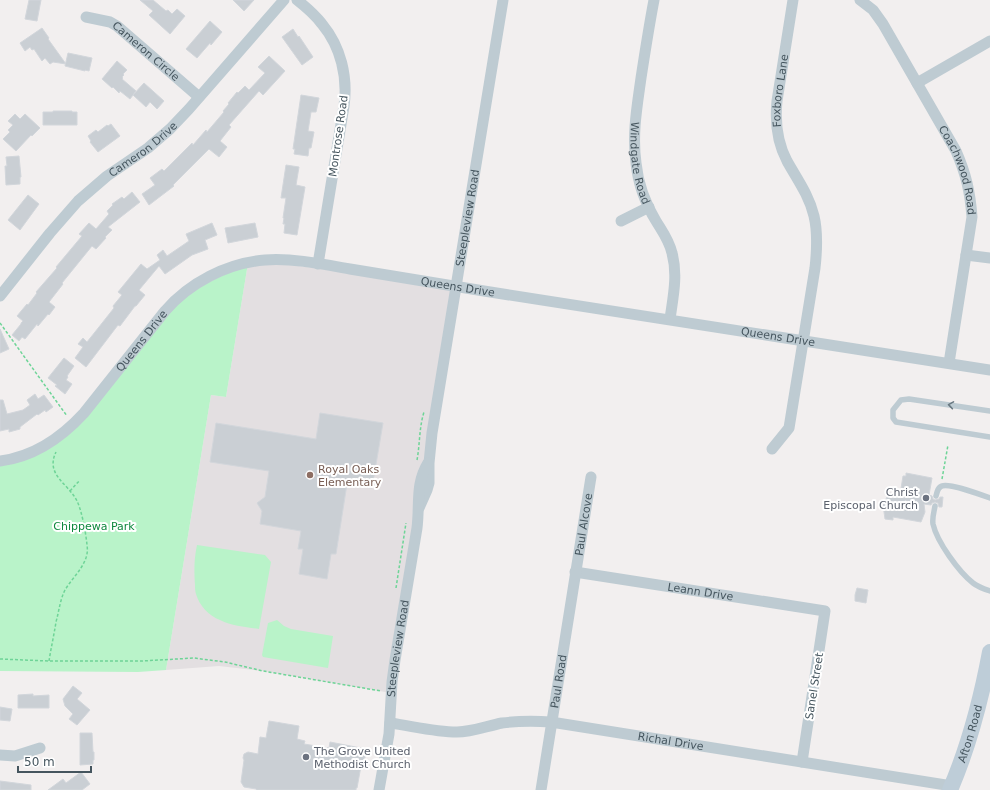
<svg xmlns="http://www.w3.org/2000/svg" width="990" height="790" font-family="'DejaVu Sans',sans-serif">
<rect width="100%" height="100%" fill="#f2efef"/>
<path fill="#e3dfe1" d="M 259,261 L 456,286 L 391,693 L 263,671 L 219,666 L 166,670 L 211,395 L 226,397 L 248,263 Z"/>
<g fill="#b9f3c9">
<path d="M 248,263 L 226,397 L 211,395 L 166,670 L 138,672 L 0,671 L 0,461 L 55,439 L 179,297 Z"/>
<path d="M 197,545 L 265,555 L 271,562 L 259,629 C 246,627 232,626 220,620 C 209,616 199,605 196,594 C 195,591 195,588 195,585 C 194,570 194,559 197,545 Z"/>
<path d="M 277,620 L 284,626 L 291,629 L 333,636 L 328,668 L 263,657 L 262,655 L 268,623 Z"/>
</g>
<g fill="#cacfd4" stroke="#d2d6db">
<path d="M 29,0 L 41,0 L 37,21 L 25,19 Z"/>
<path d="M 140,0 L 153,0 L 166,11 L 168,10 L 172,14 L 177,9 L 185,16 L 170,34 L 149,15 L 153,11 Z"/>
<path d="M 233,0 L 254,0 L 244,11 Z"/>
<path d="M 210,21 L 222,32 L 211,45 L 210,43 L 197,58 L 186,49 Z"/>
<path d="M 42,28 L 49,38 L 48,39 L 66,64 L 53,62 L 50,64 L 45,58 L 42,61 L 34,49 L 32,50 L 30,47 L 25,51 L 20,43 Z"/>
<path d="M 293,29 L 298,37 L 299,36 L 313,57 L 302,65 L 282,37 Z"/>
<path d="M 68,53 L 92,58 L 89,71 L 85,70 L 85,71 L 65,66 Z"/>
<path d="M 269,56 L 285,71 L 263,95 L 259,91 L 229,125 L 231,127 L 220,141 L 227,147 L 219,157 L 209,149 L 173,185 L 174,186 L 149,205 L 142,194 L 155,185 L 150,178 L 162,169 L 164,171 L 192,143 L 193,145 L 206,130 L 207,132 L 224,112 L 223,111 L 229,104 L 228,103 L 237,92 L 238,93 L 245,86 L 249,90 L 265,73 L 258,67 Z"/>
<path d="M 117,61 L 127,70 L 123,74 L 124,75 L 122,77 L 123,78 L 122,79 L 136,91 L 130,99 L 120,91 L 119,93 L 113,87 L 112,88 L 102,79 Z"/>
<path d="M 144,83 L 164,101 L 157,109 L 150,102 L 146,107 L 133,95 Z"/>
<path d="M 301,95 L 319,98 L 316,112 L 311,112 L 308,131 L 314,132 L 311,148 L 309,148 L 308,156 L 294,154 L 295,149 L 293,149 Z"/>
<path d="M 53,111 L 72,111 L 72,112 L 77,112 L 77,125 L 43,125 L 43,112 L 53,112 Z"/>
<path d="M 15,114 L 20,119 L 25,114 L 40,128 L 32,136 L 31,135 L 16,151 L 3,139 L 10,132 L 8,130 L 13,125 L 8,121 Z"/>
<path d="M 111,124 L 120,136 L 98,152 L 90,142 L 91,141 L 88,136 L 96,130 L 98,132 L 107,125 L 108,126 Z"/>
<path d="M 19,156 L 21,177 L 20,177 L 20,184 L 6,185 L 5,166 L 7,166 L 6,157 Z"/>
<path d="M 286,165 L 299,167 L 296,185 L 305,187 L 297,235 L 284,233 L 285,224 L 283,224 L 284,218 L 283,218 L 286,198 L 281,198 Z"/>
<path d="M 132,192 L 140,202 L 108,227 L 112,230 L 105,237 L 106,238 L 96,249 L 92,246 L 62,283 L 63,284 L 49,302 L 55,307 L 49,315 L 48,314 L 38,326 L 37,324 L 25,339 L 22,337 L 19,341 L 12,335 L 21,324 L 21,323 L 23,321 L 17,316 L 27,304 L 28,305 L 37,293 L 36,292 L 57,268 L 56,267 L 82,236 L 79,234 L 89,223 L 96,229 L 109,214 L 107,211 L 113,205 L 112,204 L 122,197 L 124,199 Z"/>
<path d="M 28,195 L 39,204 L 20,230 L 8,220 Z"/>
<path d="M 212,223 L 217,235 L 205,240 L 208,249 L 192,255 L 165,274 L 159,266 L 139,290 L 145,295 L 136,306 L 135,306 L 120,326 L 118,325 L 86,367 L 75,358 L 83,347 L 78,344 L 83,338 L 87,342 L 95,332 L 114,308 L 113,306 L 122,295 L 118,292 L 141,264 L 147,269 L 160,260 L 157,255 L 163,250 L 167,256 L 189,241 L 186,234 Z"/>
<path d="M 255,223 L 258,237 L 228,243 L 225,228 Z"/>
<path d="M 0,329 L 9,349 L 0,353 Z"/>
<path d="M 64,358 L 74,366 L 67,376 L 68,377 L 66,380 L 72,384 L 65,394 L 55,386 L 57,385 L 48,378 Z"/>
<path d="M 35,394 L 38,399 L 44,395 L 53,407 L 46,412 L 45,410 L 38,415 L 37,414 L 20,427 L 20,429 L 9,432 L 9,429 L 0,431 L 0,400 L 3,400 L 7,414 L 23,410 L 30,405 L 27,400 Z"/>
<path d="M 320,413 L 383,423 L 372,488 L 347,484 L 336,554 L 331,554 L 327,579 L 299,574 L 303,549 L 298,549 L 301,531 L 260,524 L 262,511 L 257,503 L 265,497 L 269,471 L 210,462 L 216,423 L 316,439 Z"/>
<path d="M 906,473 L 932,478 L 929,495 L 932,496 L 933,499 L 935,500 L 939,499 L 940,497 L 943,497 L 942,507 L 939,507 L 938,503 L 935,502 L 932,503 L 931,505 L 924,504 L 925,512 L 921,522 L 893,517 L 893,520 L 885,519 L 883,505 L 889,493 L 900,495 L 903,476 L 906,476 Z"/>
<path d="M 857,588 L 868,590 L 866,603 L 855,601 L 855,595 Z"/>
<path d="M 73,686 L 82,693 L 77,699 L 90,710 L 77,725 L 69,719 L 73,714 L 65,706 L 63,699 Z"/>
<path d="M 33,694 L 33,696 L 49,695 L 49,708 L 18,708 L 18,695 Z"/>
<path d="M 0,707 L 12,709 L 10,721 L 0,720 Z"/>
<path d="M 269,721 L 299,726 L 297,739 L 305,741 L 304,744 L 329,748 L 330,742 L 366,749 L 364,766 L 361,766 L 357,788 L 356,788 L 356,790 L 257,790 L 256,789 L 244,787 L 241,782 L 244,760 L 243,758 L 244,754 L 248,752 L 258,754 L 260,737 L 266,738 Z"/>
<path d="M 80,733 L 92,733 L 93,752 L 94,752 L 94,760 L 93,760 L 93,764 L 80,765 Z"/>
<path d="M 81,772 L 90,784 L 82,790 L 48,790 L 63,779 L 66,783 Z"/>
<path d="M 0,781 L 31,785 L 31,790 L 0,790 Z"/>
</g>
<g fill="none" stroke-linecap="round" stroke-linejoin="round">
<g stroke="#6ed497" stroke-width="1.5" stroke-dasharray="3 2" stroke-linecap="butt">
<path d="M 0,323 L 67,416"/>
<path d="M 417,460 C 420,444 419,428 424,412"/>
<path d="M 942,479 L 948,445"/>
<path d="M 70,491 L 80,480"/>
<path d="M 396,588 L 406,523"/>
<path d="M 0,659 L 49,661 L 142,661 L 194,658 L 225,662 L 263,671 L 381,691"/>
<path d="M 49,661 C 51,648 54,635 56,622 C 59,611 60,600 65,590 C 74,575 90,563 87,545 C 86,534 82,511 77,501 C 68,483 45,475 56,452"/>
</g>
<g stroke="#becbd2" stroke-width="5.5">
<path d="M 990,411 L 909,399 L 901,400 L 893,410 L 893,418 L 896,422 L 990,437"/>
<path d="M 936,496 C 937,492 938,487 942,486 C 949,483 982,495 990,498"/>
<path d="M 935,506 C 934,512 932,518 933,524 C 937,542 959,572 973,583 C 978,587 984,589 990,591"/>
</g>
<g stroke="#becbd2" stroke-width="11">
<path d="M 297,0 C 306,7 315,15 322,24 C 341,47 348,77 344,106 L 318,264"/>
<path id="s1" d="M 654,0 C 649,26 645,52 641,78 C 637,107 632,134 636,163 C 638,183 645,203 656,221 C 662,231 669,240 672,253 C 678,275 673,297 670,319"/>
<path id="s2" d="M 860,0 L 873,10 L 883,24 L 956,151 C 966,174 970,191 972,217 L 949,363"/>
<path id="s3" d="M 86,17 L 110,22 L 117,26 L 199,97"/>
<path d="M 917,83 L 990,41"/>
<path d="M 621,221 L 649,207"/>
<path d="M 966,255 L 990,258"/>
<path id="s4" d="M 0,296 L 50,233 L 78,201 L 107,176 L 148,148 L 170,129 L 189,109 L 284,0"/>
<path id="s5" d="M 772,449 L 789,428 L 815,268 C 817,250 818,233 814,216 C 809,195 797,179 787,161 C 777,142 775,121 777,101 L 793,0"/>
<path id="s6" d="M 0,461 C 33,457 62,437 84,413 L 165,311 C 189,283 227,263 265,260 C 293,258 322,264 350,269 C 395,276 439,284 484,291 C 653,317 822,343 990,370"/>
<path id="s7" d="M 419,508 L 427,490 L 429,483 L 429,463 L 432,433 L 503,0"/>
<path id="s8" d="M 575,572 L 825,611 L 802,762"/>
<path id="s9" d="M 390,723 C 412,726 435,732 457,732 C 472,732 487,726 502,723 C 518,721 535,721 551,722 L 952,786"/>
<path d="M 0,755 L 15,756 L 40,748"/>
<path id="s10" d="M 379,790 L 389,734 L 392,682 L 395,660 C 402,616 410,572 417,528 C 420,504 415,484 428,463"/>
<path id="s11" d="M 541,790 L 591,477"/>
</g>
<path stroke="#becdd8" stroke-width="16" id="s12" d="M 950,790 C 969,746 981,700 990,652"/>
</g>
<defs><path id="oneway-chevron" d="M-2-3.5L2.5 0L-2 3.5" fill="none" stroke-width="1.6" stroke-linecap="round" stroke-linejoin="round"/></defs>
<use stroke="#697881" href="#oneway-chevron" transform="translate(951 405) rotate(-171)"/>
<circle fill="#8d6e63" stroke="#fff" stroke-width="1.5" cx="310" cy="475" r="4"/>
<g fill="#6b7280" stroke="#fff" stroke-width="1.5">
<circle cx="926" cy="498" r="4"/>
<circle cx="306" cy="757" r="4"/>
</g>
<g text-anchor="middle" stroke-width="4" stroke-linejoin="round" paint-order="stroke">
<g font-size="11" fill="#45555e" stroke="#fff">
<text dy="4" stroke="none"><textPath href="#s3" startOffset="71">Cameron Circle</textPath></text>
<text dy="4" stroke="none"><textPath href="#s5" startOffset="375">Foxboro Lane</textPath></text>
<text transform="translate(338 136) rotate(-82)" y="4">Montrose Road</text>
<text dy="4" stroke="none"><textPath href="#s4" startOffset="206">Cameron Drive</textPath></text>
<text dy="4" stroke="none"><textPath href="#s1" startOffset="165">Windgate Road</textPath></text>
<text dy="4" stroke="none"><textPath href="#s2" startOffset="199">Coachwood Road</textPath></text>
<text dy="4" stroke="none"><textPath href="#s7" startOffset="295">Steepleview Road</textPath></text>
<text dy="4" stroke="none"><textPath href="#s6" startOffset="539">Queens Drive</textPath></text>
<text dy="4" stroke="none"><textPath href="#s6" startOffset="863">Queens Drive</textPath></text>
<text dy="4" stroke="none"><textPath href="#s6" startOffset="191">Queens Drive</textPath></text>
<text dy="4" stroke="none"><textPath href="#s11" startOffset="269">Paul Alcove</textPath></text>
<text dy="4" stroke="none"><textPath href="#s8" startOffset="127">Leann Drive</textPath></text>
<text dy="4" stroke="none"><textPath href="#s10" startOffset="143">Steepleview Road</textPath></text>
<text dy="4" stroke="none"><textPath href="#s11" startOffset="110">Paul Road</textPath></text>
<text transform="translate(814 686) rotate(-81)" y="4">Sanel Street</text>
<text dy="4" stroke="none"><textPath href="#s12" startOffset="60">Afton Road</textPath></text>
<text dy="4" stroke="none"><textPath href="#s9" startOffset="284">Richal Drive</textPath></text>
</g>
<g font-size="11" fill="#785e54" stroke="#fff" text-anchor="start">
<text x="318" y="473">Royal Oaks<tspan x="318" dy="13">Elementary</tspan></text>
</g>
<g font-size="11" fill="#5b616d" stroke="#fff" text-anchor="end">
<text x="918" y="496">Christ<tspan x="918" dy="13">Episcopal Church</tspan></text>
<text x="314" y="755" text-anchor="start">The Grove United<tspan x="314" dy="13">Methodist Church</tspan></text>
</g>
<g font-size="11" fill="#0e873d" stroke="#fff">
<text x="94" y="530">Chippewa Park</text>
</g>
</g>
<path d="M18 766v6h73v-6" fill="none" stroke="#45555e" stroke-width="2"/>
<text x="24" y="766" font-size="12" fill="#45555e" stroke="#ffffff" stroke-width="3" paint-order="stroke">50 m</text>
</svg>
